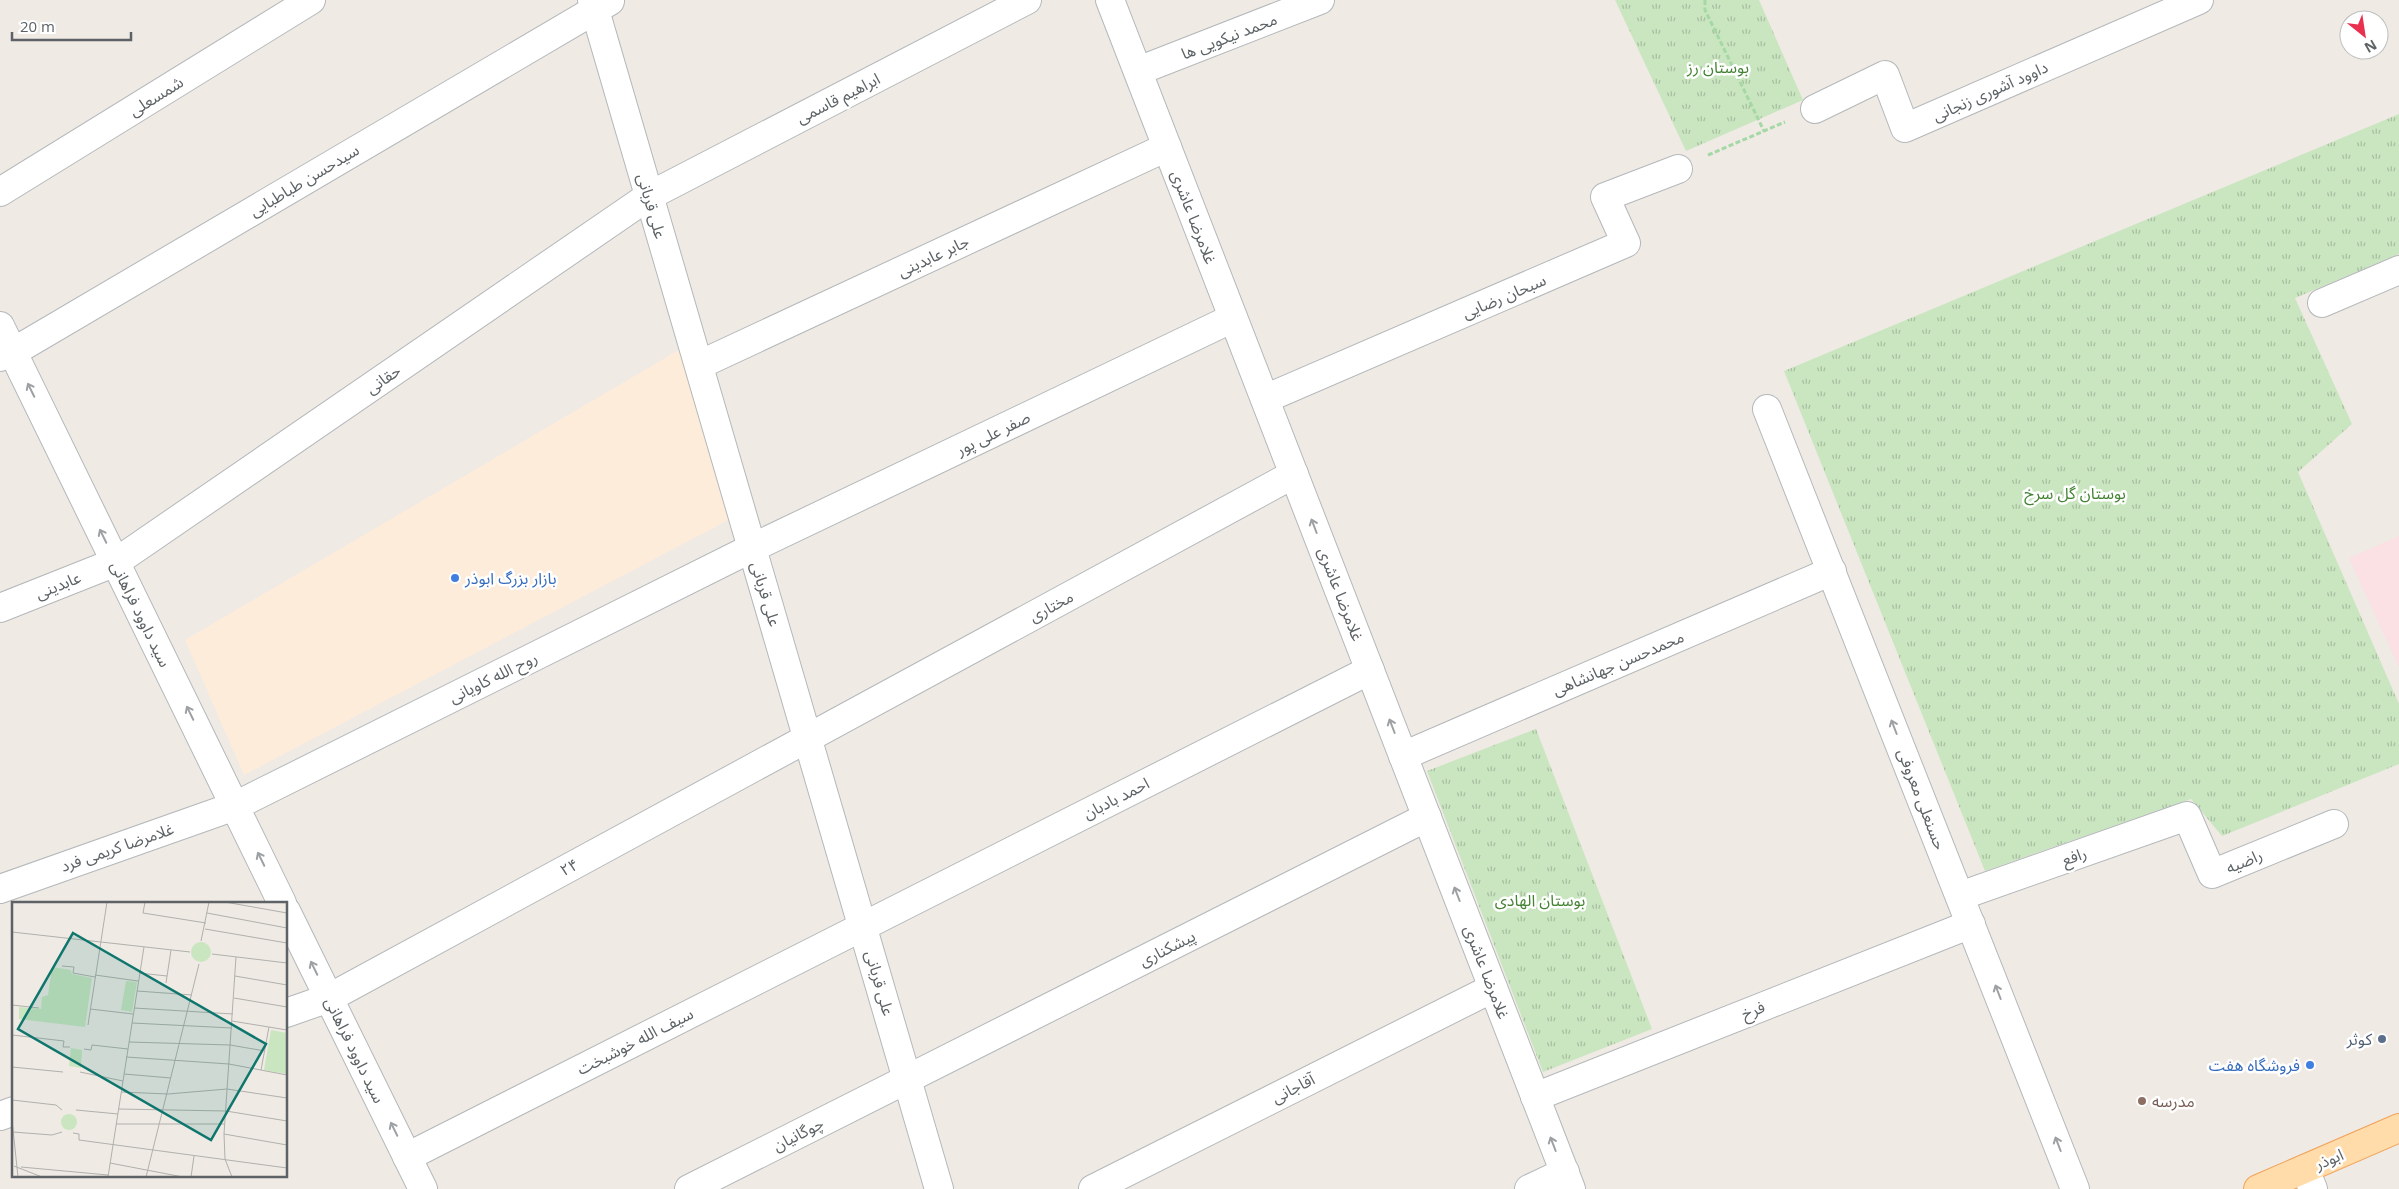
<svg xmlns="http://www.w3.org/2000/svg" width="2399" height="1189" font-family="'Open Sans','Noto Sans Arabic',sans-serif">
<defs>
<pattern id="grass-tufts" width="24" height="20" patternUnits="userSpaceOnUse" patternTransform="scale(1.25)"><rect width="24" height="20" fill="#cae6c0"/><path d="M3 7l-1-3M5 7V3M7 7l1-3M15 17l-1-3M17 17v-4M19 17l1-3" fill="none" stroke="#a7bea0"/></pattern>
</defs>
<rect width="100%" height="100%" fill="#efeae4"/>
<path fill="#feecda" d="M 689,344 L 738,515 L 244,775 L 185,640 Z"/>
<path fill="#fbe0e4" d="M 2399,536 L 2399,667 L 2349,558 Z"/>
<g fill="url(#grass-tufts)">
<path d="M 1615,0 L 1759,0 L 1803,100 L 1686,151 Z"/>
<path d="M 2399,114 L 2399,254 L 2295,298 L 2352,424 L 2298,472 L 2399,704 L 2399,764 L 2222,836 L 2191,799 L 1985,871 L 1784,371 Z"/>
<path d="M 1536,729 L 1652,1029 L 1543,1072 L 1427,771 Z"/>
</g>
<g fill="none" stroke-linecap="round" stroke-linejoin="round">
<defs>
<g id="minor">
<path d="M 592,0 L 939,1189"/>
<path d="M 1110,0 L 1571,1189"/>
<path d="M 1138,71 L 1320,0"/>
<path d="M 1815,109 L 1885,75 L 1905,128 L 2199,0"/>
<path d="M 0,192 L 311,0"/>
<path d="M 2322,303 L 2399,270"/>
<path d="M 0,326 L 282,903"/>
<path d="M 0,357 L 13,352 L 610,1"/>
<path d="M 699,365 L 1167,147"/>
<path d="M 1265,399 L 1626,243 L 1605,197 L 1678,169"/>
<path d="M 1767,409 L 2075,1189"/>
<path d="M 0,608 L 116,562 L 649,196 L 1027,0"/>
<path d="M 1403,756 L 1832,571"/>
<path d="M 0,889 L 235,806 L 752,548 L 1233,318"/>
<path d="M 1960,896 L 2187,816 L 2212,874 L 2334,824"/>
<path d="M 286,911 L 423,1189"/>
<path d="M 286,1013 L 329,998 L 1294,474"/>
<path d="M 1535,1097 L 1971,924"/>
<path d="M 0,1116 L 14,1111"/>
<path d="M 407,1157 L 1370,670"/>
<path d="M 2305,1169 L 2313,1189"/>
<path d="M 689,1189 L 1427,817"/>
<path d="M 1093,1189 L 1493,988"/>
<path d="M 1529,1189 L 1565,1172"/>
</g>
<path id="major" d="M 2258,1189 L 2399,1128"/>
</defs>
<use href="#minor" stroke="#b4b8bb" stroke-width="30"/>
<use href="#major" stroke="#f1a25a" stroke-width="30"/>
<g stroke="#a4d8a4" stroke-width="3" stroke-dasharray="5 2.5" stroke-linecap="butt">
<path d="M 1705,0 L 1705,10 L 1764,131"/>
<path d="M 1708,155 L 1785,122"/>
</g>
<use href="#minor" stroke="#fff" stroke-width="28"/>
<use href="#major" stroke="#ffdca9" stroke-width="28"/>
</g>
<defs><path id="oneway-shaft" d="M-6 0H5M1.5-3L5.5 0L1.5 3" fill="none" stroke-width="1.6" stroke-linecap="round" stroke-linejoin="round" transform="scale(1.25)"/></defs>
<g stroke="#9da1a3">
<use href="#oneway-shaft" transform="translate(31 390) rotate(-116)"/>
<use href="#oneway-shaft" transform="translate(1314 526) rotate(-111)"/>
<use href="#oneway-shaft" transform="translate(103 536) rotate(-116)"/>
<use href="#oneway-shaft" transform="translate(190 713) rotate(-116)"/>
<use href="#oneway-shaft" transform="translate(1392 726) rotate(-111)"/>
<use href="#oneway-shaft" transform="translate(1894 727) rotate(-111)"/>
<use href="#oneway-shaft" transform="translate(261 859) rotate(-116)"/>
<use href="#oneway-shaft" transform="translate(1457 894) rotate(-111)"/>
<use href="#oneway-shaft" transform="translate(314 968) rotate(-116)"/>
<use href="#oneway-shaft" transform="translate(1998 992) rotate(-111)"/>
<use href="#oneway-shaft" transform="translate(394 1129) rotate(-116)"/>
<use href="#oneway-shaft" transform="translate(1553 1144) rotate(-111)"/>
<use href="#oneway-shaft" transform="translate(2058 1144) rotate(-111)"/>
</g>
<g fill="#3f7fe0" stroke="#fff" stroke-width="2">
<circle cx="455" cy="578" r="5"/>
<circle cx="2310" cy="1065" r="5"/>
</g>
<circle fill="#5c6f8a" stroke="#fff" stroke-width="2" cx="2382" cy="1039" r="5"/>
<circle fill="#8d6e63" stroke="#fff" stroke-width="2" cx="2142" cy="1101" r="5"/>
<g text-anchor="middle" stroke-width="5" stroke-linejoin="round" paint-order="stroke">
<g font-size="16" fill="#5c6265" stroke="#fff">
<text transform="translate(1229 36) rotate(-21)" y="6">محمد نیکویی ها</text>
<text transform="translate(1990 91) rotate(-24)" y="6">داوود آشوری زنجانی</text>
<text transform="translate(156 96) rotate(-32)" y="6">شمسعلی</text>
<text transform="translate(838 98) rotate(-27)" y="6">ابراهیم قاسمی</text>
<text transform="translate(304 180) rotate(-31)" y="6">سیدحسن طباطبایی</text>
<text transform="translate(652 206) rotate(74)" y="6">علی قربانی</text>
<text transform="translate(1194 217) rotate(69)" y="6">غلامرضا عاشری</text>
<text transform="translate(933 256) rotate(-25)" y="6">جابر عابدینی</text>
<text transform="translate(1504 296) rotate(-23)" y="6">سبحان رضایی</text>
<text transform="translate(383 379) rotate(-35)" y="6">حقانی</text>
<text transform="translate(993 433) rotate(-26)" y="6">صفر علی پور</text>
<text transform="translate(58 585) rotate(-22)" y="6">عابدینی</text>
<text transform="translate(766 594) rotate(73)" y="6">علی قربانی</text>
<text transform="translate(1341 594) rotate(69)" y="6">غلامرضا عاشری</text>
<text transform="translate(1051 606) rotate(-28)" y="6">مختاری</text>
<text transform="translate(141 614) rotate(64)" y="6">سید داوود فراهانی</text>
<text transform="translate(1618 663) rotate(-23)" y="6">محمدحسن جهانشاهی</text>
<text transform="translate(493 677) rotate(-26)" y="6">روح الله کاویانی</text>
<text transform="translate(1116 798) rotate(-27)" y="6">احمد بادبان</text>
<text transform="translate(1922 799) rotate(69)" y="6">حسنعلی معروفی</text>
<text transform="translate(117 847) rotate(-19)" y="6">غلامرضا کریمی فرد</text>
<text transform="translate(2074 856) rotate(-19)" y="6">رافع</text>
<text transform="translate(2244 861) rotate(-23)" y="6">راضیه</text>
<text transform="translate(569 867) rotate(-28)" y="6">۲۴</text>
<text transform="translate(1167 948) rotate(-27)" y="6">پیشکناری</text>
<text transform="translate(1487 972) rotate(69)" y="6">غلامرضا عاشری</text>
<text transform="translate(880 983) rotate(74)" y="6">علی قربانی</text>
<text transform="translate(1753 1010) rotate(-22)" y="6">فرخ</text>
<text transform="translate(635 1041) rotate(-27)" y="6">سیف الله خوشبخت</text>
<text transform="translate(355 1050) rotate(64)" y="6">سید داوود فراهانی</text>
<text transform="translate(1293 1088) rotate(-27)" y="6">آقاجانی</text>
<text transform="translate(798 1134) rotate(-27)" y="6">چوگانیان</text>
<text transform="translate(2329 1159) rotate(-23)" y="6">ابوذر</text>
</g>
<g font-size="16" fill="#448334" stroke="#fff">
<text x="1718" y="73">بوستان رز</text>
<text x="2075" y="499">بوستان گل سرخ</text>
<text x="1540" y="906">بوستان الهادی</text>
</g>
<g font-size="16" fill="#366cbe" stroke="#fff" text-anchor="start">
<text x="465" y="584">بازار بزرگ ابوذر</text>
<text x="2300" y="1071" text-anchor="end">فروشگاه هفت</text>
</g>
<g font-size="16" fill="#4e5e75" stroke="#fff" text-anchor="end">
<text x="2372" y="1045">کوثر</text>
</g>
<g font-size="16" fill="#785e54" stroke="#fff" text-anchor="start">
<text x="2152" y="1107">مدرسه</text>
</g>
</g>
<g transform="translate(12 902)">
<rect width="275" height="275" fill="#efeae4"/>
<path d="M179 50a10 10 0 1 1 20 0a10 10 0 1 1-20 0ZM 40,65 L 59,68 L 60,72 L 80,76 L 73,125 L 7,117 L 7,105 L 29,107 L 30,95 L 36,93 ZM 114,79 L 125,80 L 120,110 L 109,108 ZM 259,128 L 275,131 L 275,172 L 252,168 ZM 59,146 L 70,148 L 69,166 L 57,164 ZM49 220a8 8 0 1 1 16 0a8 8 0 1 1-16 0Z" fill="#cae6c0"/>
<path fill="none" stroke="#b0b0ad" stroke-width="1" d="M 133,0 L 131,11 L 194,21M 213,0 L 275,11M 195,11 L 275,26M 193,27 L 275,41M 0,30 L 178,50M 189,39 L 197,0M 200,52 L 275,61M 50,64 L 62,65 L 61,71 L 83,75M 127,71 L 155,74M 83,73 L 126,79M 223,74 L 275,83M 154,81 L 159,48M 125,89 L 180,93M 222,96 L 275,105M 0,103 L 27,106M 122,106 L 221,112M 78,107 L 121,112M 220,119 L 275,128M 120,121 L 220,126M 76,123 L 95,0M 0,133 L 52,139 L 51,145 L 58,145M 117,140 L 218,143 L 253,149M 72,147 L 79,148 L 80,143 L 116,147M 114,155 L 217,162 L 275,173M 0,165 L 51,170M 249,168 L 257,125M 68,170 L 111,179M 112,172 L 159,176M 109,190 L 156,192 L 215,187 L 275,196M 0,198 L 44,203 L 50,208M 106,207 L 214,209 L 275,219M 64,208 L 106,212M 0,218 L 6,275M 104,222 L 213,222M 1,230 L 40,233 L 50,230M 61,231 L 67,232 L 67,238 L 275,266M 212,232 L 275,243M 98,261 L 171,275M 2,264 L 30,275M 9,265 L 96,273M 96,275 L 132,45M 134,275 L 187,62M 179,275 L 182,254M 220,275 L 213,257 L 212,232 L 224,55"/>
<path fill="#0f766e" fill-opacity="0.15" stroke="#0f766e" stroke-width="2.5" d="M 61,31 L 254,142 L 199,238 L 6,127 Z"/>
<rect width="275" height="275" fill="none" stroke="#5c6265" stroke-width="2.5"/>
</g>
<g transform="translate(2364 35) rotate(150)"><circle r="24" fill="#ffffff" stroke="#bec0c1"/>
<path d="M0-4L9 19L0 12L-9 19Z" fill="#e9304f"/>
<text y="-8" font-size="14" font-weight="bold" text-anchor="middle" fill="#5c6265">N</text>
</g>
<path d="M12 32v8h119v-8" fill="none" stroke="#5c6265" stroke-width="2.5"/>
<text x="20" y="32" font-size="15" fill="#5c6265" stroke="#ffffff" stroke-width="4" paint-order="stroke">20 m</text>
</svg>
